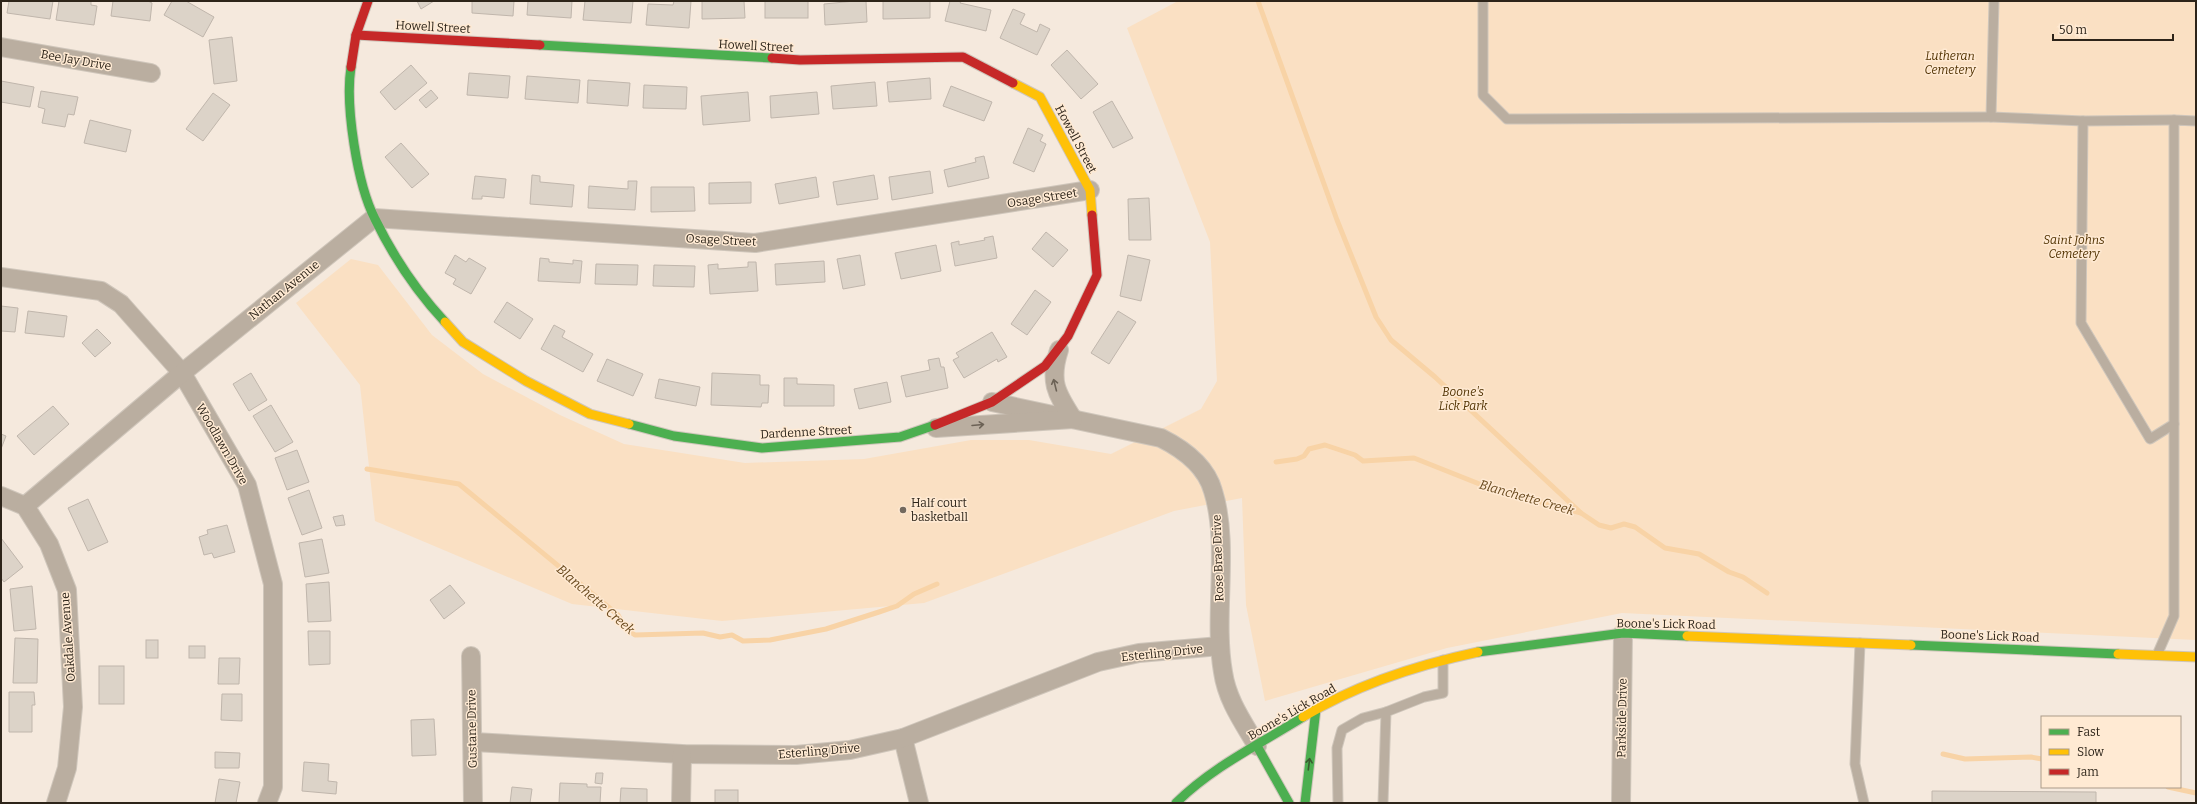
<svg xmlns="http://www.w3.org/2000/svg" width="2197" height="804" font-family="Bitter,serif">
<rect width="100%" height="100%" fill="#f5e9dd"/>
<path fill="#fae0c3" d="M 1178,1 L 2196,1 L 2196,640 L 1622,613 L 1447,648 L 1265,701 L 1246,605 L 1242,498 L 1174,511 L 924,603 L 722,621 L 572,604 L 375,521 L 360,385 L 296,303 L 351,259 L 378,265 L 432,335 L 483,374 L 560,415 L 624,444 L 745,463 L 864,459 L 971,440 L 1029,440 L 1111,454 L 1201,409 L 1217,381 L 1210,242 L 1127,28 Z"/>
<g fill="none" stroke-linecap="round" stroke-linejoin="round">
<g stroke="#f8d3a6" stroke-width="5">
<path d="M 1258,1 L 1337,220 L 1376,317 L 1391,340 L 1435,377 L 1581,513"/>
<path d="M 1276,462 L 1297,459 L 1304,456 L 1309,449 L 1325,445 L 1355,455 L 1363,461 L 1414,458 L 1487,487 L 1581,513 L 1599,525 L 1611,528 L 1624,524 L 1635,527 L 1665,548 L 1699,554 L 1729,572 L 1743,577 L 1767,593"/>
<path d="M 367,469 L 459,484 L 618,615 L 625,628 L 635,635 L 703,633 L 720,637 L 732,635 L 743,641 L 770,640 L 826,629 L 879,612 L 897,606 L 914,594 L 937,584"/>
<path d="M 1943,754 L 1965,759 L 2031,757 L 2042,759"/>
<path d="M 2168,787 L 2196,793"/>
</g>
</g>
<g fill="#dcd3c8" stroke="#c0b6ac">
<path d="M 9,1 L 53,1 L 50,19 L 7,13 Z"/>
<path d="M 59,1 L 91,1 L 91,5 L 97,6 L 94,25 L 56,20 Z"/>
<path d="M 113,1 L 148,1 L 152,3 L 150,21 L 111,16 Z"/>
<path d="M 172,1 L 186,1 L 214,17 L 203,37 L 164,15 Z"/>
<path d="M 417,1 L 434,1 L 421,9 Z"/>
<path d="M 472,1 L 514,1 L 513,16 L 472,13 Z"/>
<path d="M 528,1 L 572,1 L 571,18 L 527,15 Z"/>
<path d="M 585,1 L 633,1 L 631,23 L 583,20 Z"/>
<path d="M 674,1 L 691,1 L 689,28 L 646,25 L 648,4 L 673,5 Z"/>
<path d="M 702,1 L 744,1 L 745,18 L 702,19 Z"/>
<rect x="765" y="1" width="43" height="17"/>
<path d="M 855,1 L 866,1 L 867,22 L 825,25 L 824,4 Z"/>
<path d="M 883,1 L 930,1 L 930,18 L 883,19 Z"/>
<path d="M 950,1 L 961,1 L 960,3 L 991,10 L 986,31 L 945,21 Z"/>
<path d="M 1013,9 L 1025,14 L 1020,24 L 1037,32 L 1040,24 L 1050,29 L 1037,55 L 1000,38 Z"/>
<path d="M 232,37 L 237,81 L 214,84 L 209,40 Z"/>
<path d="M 1067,50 L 1098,84 L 1081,99 L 1051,65 Z"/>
<path d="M 411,65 L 427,83 L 395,110 L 380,92 Z"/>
<path d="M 469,73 L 510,76 L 508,98 L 467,95 Z"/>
<path d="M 527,76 L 580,80 L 578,103 L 525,99 Z"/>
<path d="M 930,78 L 931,99 L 889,102 L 887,82 Z"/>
<path d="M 588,80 L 630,83 L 628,106 L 587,103 Z"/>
<path d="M 1,81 L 34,87 L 30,107 L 1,102 Z"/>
<path d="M 875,82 L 877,106 L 833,109 L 831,86 Z"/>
<path d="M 644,85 L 687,87 L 686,109 L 643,108 Z"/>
<path d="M 951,86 L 992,102 L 984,121 L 943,106 Z"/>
<path d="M 431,90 L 438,98 L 426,108 L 419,100 Z"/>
<path d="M 41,91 L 78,97 L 74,115 L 68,114 L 65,127 L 42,123 L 45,109 L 38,107 Z"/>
<path d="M 748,92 L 750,121 L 703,125 L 701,96 Z"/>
<path d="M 817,92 L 819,114 L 771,118 L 770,96 Z"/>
<path d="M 213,93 L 230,105 L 203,141 L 186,129 Z"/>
<path d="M 1112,101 L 1133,138 L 1113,148 L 1093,112 Z"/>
<path d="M 90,120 L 131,130 L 126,152 L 84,143 Z"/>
<path d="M 1028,128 L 1043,135 L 1040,141 L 1046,144 L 1034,172 L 1013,163 Z"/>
<path d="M 401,143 L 429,174 L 412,188 L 385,157 Z"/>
<path d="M 984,156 L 989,178 L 948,187 L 944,170 L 976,162 L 975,158 Z"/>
<path d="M 930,171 L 933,193 L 892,200 L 889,177 Z"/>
<path d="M 532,175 L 540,176 L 540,182 L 574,185 L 572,207 L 530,204 Z"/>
<path d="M 874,175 L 878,199 L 837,205 L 833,182 Z"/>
<path d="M 475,176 L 506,179 L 504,198 L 482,196 L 482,199 L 472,199 Z"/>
<path d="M 816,177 L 819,197 L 779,204 L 775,184 Z"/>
<path d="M 628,181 L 637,181 L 635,210 L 588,208 L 589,186 L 628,189 Z"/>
<path d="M 751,182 L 751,203 L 709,204 L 709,183 Z"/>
<path d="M 651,187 L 694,187 L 695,211 L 651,212 Z"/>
<path d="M 1149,198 L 1151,240 L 1129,240 L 1128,199 Z"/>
<path d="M 1046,232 L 1068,250 L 1053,267 L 1032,249 Z"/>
<path d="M 993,236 L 997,258 L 955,266 L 951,243 L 959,241 L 959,245 L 985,240 L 984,238 Z"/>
<path d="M 936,245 L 941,271 L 901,279 L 895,253 Z"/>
<path d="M 455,255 L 466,262 L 469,258 L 486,268 L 471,294 L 453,284 L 456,279 L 445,273 Z"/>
<path d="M 860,255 L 865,285 L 843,289 L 837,259 Z"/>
<path d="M 1128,255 L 1150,260 L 1141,301 L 1120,296 Z"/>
<path d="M 540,258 L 549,259 L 549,262 L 573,264 L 573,260 L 582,261 L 580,283 L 538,281 Z"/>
<path d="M 824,261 L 825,282 L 776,285 L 775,264 Z"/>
<path d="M 748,262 L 756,262 L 758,291 L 710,294 L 708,265 L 718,264 L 718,269 L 748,267 Z"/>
<path d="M 596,264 L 638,265 L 637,285 L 595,284 Z"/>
<path d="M 654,265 L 695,266 L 694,287 L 653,286 Z"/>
<path d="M 1035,290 L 1051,302 L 1027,335 L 1011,324 Z"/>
<path d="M 507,302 L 533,319 L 520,339 L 494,322 Z"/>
<path d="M 1,306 L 18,308 L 15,332 L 1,331 Z"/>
<path d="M 28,311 L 67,316 L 64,337 L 25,333 Z"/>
<path d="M 1118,311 L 1136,322 L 1109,364 L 1091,353 Z"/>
<path d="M 554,325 L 565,331 L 562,337 L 593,354 L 583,372 L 541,349 Z"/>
<path d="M 97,329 L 111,343 L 95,357 L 82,343 Z"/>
<path d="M 992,332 L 1007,357 L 998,362 L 997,359 L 964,378 L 953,360 L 959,357 L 956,353 Z"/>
<path d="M 939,358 L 941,367 L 944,367 L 948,388 L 906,397 L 901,376 L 930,370 L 928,360 Z"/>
<path d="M 607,359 L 643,374 L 633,396 L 597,381 Z"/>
<path d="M 251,373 L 267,400 L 249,411 L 233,384 Z"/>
<path d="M 712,373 L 760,375 L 760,385 L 769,385 L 768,403 L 762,403 L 761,407 L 711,405 Z"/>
<path d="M 784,378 L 797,378 L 797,384 L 834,385 L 834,406 L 784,406 Z"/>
<path d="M 659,379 L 700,387 L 696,406 L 655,398 Z"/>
<path d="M 887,382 L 891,402 L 859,409 L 854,389 Z"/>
<path d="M 271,405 L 293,442 L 275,452 L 253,416 Z"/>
<path d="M 53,406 L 69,424 L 34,455 L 17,436 Z"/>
<path d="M 1,434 L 6,436 L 1,449 Z"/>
<path d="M 297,450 L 309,482 L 287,490 L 275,458 Z"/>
<path d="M 309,490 L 322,528 L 302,535 L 288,498 Z"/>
<path d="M 88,499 L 108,542 L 88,551 L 68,508 Z"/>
<path d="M 343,515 L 345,525 L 336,526 L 333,517 Z"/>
<path d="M 227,525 L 235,552 L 214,558 L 212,553 L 204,555 L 199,537 L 208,534 L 207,530 Z"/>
<path d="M 1,538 L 23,567 L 4,582 L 1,578 Z"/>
<path d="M 322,539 L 329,573 L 305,577 L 299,543 Z"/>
<path d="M 329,582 L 331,621 L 308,622 L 306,584 Z"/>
<path d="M 450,585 L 465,603 L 444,619 L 430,600 Z"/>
<path d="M 32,586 L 36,629 L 14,631 L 10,589 Z"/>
<path d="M 308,631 L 330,631 L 330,664 L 309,665 Z"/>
<path d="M 15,638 L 38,639 L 37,683 L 13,683 Z"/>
<rect x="146" y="640" width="12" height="18"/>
<rect x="189" y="646" width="16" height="12"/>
<path d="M 219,658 L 240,658 L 239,684 L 218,684 Z"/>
<rect x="99" y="666" width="25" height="38"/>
<path d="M 9,692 L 34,692 L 35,705 L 32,705 L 32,732 L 9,732 Z"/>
<path d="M 222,694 L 242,694 L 242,721 L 221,720 Z"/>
<path d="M 434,719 L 436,755 L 412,756 L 411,720 Z"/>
<path d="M 215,752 L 240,753 L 239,768 L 215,768 Z"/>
<path d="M 304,762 L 329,764 L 328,781 L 337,782 L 336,794 L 302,791 Z"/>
<path d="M 596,773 L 603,773 L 602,784 L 595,783 Z"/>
<path d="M 219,779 L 240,782 L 236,803 L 215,803 Z"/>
<path d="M 560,783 L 587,784 L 587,787 L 601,787 L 600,803 L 559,803 Z"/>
<path d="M 512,787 L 532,789 L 530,803 L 510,803 Z"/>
<path d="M 621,788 L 647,789 L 647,803 L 620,803 Z"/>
<rect x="715" y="790" width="23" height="13"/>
<path d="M 1932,791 L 2096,792 L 2096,803 L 1932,803 Z"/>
</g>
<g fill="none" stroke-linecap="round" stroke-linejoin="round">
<defs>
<g id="lane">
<path d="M 1483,1 L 1483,95 L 1507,119 L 1991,117"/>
<path d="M 1994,1 L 1991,117 L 2083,121"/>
<path d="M 2174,120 L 2083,121 L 2081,323 L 2150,439 L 2174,424"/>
<path d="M 1860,643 L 1855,764 L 1864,803"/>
<path d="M 2157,655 L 2174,616 L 2174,120 L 2196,121"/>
<path d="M 1338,803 L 1337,748 L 1342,730 L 1363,718 L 1386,712"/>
<path d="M 1383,803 L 1386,712 L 1424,697 L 1443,693 L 1443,660"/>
</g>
<g id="street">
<path d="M 1,47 L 151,73"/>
<path d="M 1,277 L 101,291 L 121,304 L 182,373 L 247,485 L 273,584 L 273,787 L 267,803"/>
<path d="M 992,402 L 1161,438 C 1183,449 1206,466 1213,491 C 1230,545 1213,615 1223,672 C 1227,700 1243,722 1257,746"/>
<path d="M 936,428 L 1073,419 C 1056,393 1049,381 1059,350"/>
<path d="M 1,496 L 25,506 L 49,544 L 67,590 L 73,707 L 67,768 L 56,803"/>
<path d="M 25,506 L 182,373 L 374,218 L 755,243 L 1090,190"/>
<path d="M 471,656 L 473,803"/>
<path d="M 903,738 L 919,803"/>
<path d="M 474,742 L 682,754 L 796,755 L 850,750 L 903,738 L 1098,662 L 1139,653 L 1220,646"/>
<path d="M 681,803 L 682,754"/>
<path d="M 1621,803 L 1623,633"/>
</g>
<g id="fast">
<path d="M 540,45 L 772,58"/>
<path d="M 351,67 C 345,105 357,184 375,219 C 393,256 417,292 445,322"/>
<path d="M 629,424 L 674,436 L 762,448 L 900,437 L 935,425"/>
<path d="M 1911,645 L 2118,654"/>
<path d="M 1478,652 L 1623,633 L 1687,636"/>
<path d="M 1257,746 L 1289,803"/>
<path d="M 1176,803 C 1212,767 1260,744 1303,717"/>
<path d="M 1305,803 L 1316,709"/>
</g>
<g id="slow">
<path d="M 1013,83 L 1040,97 L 1090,190 L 1092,215"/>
<path d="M 445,322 L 463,342 L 526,381 L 590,414 L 629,424"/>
<path d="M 1687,636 L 1911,645"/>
<path d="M 2118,654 L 2196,657"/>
<path d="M 1303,717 C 1357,684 1417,665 1478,652"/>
</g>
<g id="jam">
<path d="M 356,35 L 540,45"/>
<path d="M 772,58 L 800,60 L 963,57 L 1013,83"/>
<path d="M 351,67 L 356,35 L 368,1"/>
<path d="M 935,425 L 992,402 L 1045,366 L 1068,336 L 1097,275 L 1092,215"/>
</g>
</defs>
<use href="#lane" stroke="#cfc6bb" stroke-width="11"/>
<use href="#street" stroke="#cfc6bb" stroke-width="20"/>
<use href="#fast" stroke="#cfc6bb" stroke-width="11"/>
<use href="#slow" stroke="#cfc6bb" stroke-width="11"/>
<use href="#jam" stroke="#cfc6bb" stroke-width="11"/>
<use href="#lane" stroke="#baaea0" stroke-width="9"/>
<use href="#street" stroke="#baaea0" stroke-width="18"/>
<use href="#fast" stroke="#4caf50" stroke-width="9"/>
<use href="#slow" stroke="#ffc107" stroke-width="9"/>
<use href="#jam" stroke="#c62828" stroke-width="9"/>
</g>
<defs><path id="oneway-shaft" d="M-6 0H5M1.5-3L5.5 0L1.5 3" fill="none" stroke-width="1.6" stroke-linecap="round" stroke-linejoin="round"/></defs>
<g stroke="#6c6256">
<use href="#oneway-shaft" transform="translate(1055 385) rotate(-104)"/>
<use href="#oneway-shaft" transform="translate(978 425) rotate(-5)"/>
</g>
<use stroke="#395c2f" href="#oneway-shaft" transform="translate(1309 764) rotate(-83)"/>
<circle fill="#73695e" stroke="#ffead3" stroke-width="1.5" cx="903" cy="510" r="4"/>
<g text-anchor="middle" stroke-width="3" stroke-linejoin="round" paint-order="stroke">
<g font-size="12" fill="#2d2419" stroke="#ffead3">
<text transform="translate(433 27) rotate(3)" y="4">Howell Street</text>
<text transform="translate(756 46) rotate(3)" y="4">Howell Street</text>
<text transform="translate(76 60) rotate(10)" y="4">Bee Jay Drive</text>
<text transform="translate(1076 139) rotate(62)" y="4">Howell Street</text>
<text transform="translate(1042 198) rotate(-9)" y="4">Osage Street</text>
<text transform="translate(721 240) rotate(3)" y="4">Osage Street</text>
<text transform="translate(284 290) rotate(-39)" y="4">Nathan Avenue</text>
<text transform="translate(806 432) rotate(-3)" y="4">Dardenne Street</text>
<text transform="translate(222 444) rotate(60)" y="4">Woodlawn Drive</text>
<text transform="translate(1218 558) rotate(-92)" y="4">Rose Brae Drive</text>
<text transform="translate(1666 624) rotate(1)" y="4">Boone's Lick Road</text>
<text transform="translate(1990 636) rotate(2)" y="4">Boone's Lick Road</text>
<text transform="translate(68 637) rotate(-94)" y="4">Oakdale Avenue</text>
<text transform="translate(1162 653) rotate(-6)" y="4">Esterling Drive</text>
<text transform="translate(1292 712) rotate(-30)" y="4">Boone's Lick Road</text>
<text transform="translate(1622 718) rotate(-89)" y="4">Parkside Drive</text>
<text transform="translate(472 729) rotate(-91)" y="4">Gustane Drive</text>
<text transform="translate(819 751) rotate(-5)" y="4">Esterling Drive</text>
</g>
<g font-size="12" font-style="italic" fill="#513202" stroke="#ffead3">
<text x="1950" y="60">Lutheran<tspan x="1950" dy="14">Cemetery</tspan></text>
<text x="2074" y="244">Saint Johns<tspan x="2074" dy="14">Cemetery</tspan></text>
<text x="1463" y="396">Boone's<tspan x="1463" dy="14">Lick Park</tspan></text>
</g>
<g font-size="12" fill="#2d2419" stroke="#ffead3" text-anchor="start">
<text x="911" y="507">Half court<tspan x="911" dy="14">basketball</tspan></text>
</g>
<g font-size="13" font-style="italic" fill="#69491d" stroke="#ffead3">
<text transform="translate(1527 497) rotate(16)" y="5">Blanchette Creek</text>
<text transform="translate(596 599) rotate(41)" y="5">Blanchette Creek</text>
</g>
</g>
<rect width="2197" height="804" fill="none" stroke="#2d2419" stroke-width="4"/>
<rect x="2041" y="716" width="140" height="72" fill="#ffead3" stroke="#ab9b89"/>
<rect x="2049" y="729" width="20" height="6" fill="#4caf50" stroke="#ab9b89"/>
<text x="2077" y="736" font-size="12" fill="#2d2419">Fast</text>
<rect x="2049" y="749" width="20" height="6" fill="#ffc107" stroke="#ab9b89"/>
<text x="2077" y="756" font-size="12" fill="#2d2419">Slow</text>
<rect x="2049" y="769" width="20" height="6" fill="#c62828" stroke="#ab9b89"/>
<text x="2077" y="776" font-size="12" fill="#2d2419">Jam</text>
<path d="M2053 34v6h120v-6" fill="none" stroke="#2d2419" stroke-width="2"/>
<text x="2059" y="34" font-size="12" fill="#2d2419" stroke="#ffead3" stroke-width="3" paint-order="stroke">50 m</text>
</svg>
